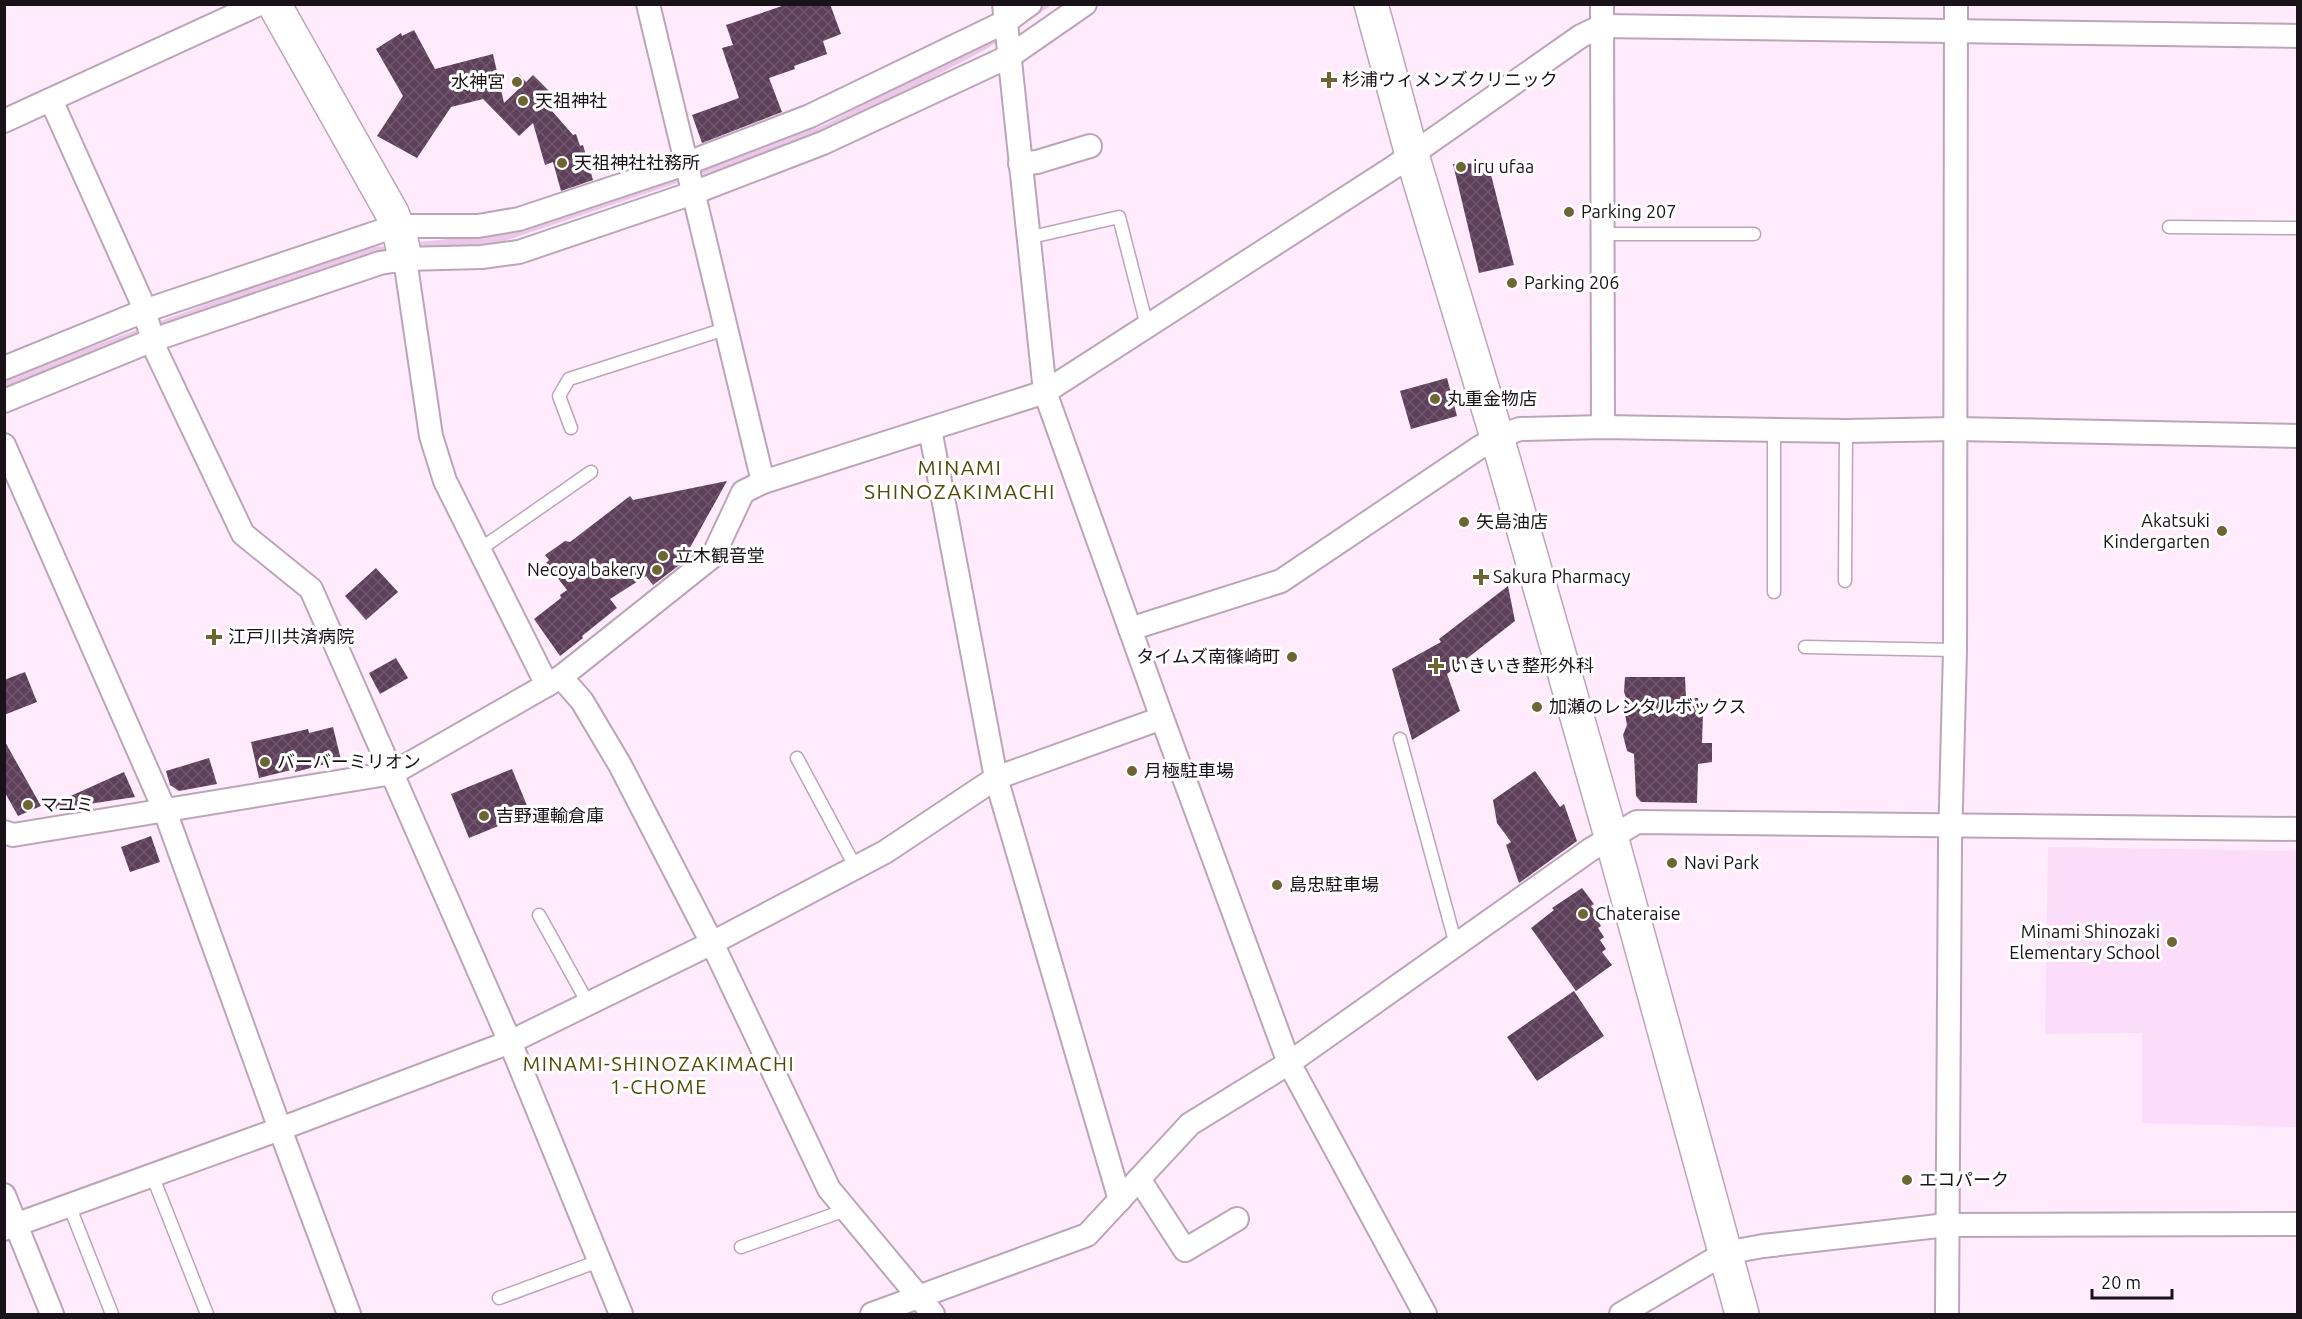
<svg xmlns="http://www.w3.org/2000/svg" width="2302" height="1319" font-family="Ubuntu,'Noto Sans JP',sans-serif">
<defs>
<pattern id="building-cross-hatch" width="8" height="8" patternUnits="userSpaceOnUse" patternTransform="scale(1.5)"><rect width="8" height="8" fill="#5d3f5a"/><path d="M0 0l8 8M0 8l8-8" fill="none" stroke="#70576d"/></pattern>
</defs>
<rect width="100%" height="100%" fill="#ffebfc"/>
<path fill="#fcddf9" d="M 2048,847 L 2297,851 L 2297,1127 L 2142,1123 L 2142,1033 L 2045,1034 Z"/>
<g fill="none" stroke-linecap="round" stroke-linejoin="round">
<g stroke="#ebc8e7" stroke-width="8">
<path d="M 1032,14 L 1046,4"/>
<path d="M 408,247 L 501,238 L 823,130 L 980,48 L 996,38"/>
<path d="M 4,383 L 356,253 L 395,249"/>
</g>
</g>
<g fill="url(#building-cross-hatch)">
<path d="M 788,4 L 830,4 L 841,34 L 823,41 L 827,54 L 794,66 L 795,69 L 769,78 L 782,112 L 702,143 L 692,115 L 739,98 L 722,48 L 733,45 L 726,25 Z"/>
<path d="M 414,30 L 435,69 L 493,54 L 504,103 L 522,86 L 519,74 L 526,82 L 533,75 L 553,95 L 545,103 L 573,135 L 576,134 L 580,146 L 583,145 L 593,180 L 561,191 L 553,162 L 545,165 L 533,123 L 519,136 L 483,99 L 451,107 L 417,158 L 377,136 L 403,96 L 376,49 L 401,33 L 402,36 Z"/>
<path d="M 1488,163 L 1514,265 L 1479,273 L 1453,164 Z"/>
<path d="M 1447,378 L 1457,416 L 1411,429 L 1400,391 Z"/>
<path d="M 727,481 L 687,553 L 690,557 L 653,585 L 646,576 L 610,599 L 617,608 L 582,636 L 583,638 L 560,656 L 534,619 L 561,598 L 560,595 L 567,590 L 546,563 L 549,560 L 545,555 L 565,541 L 570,542 L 630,496 L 633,500 Z"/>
<path d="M 376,568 L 398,592 L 366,620 L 345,596 Z"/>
<path d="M 1508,586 L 1515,621 L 1447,674 L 1460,711 L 1412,740 L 1392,669 L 1441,642 L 1439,639 Z"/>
<path d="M 396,658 L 408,678 L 380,694 L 369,673 Z"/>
<path d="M 25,672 L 37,702 L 4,715 L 4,680 Z"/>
<path d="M 1625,677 L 1685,677 L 1686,698 L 1698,698 L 1699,714 L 1703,714 L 1702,743 L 1712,743 L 1712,762 L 1698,764 L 1697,803 L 1641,802 L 1636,796 L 1634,754 L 1627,751 L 1623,735 L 1627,725 L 1624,709 L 1627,700 L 1624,692 Z"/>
<path d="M 333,727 L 341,760 L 295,772 L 295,769 L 259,778 L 251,742 L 308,729 L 309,733 Z"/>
<path d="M 4,740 L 41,806 L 18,816 L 4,791 Z"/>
<path d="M 209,758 L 217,784 L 179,791 L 170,785 L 166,771 Z"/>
<path d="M 512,769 L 530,813 L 469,838 L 451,794 Z"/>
<path d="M 1535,771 L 1560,807 L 1564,804 L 1577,841 L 1519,883 L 1506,845 L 1511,842 L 1497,823 L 1493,800 Z"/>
<path d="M 124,772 L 135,797 L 56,809 L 55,803 Z"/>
<path d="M 151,836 L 160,862 L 130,872 L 121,847 Z"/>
<path d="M 1582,888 L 1594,904 L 1591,906 L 1597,914 L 1594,916 L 1601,926 L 1598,928 L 1604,937 L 1600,940 L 1606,949 L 1602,952 L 1612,965 L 1576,991 L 1531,928 L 1554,910 L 1552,908 Z"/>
<path d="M 1574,991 L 1604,1036 L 1537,1081 L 1507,1037 Z"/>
</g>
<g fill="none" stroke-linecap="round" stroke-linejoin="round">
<defs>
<g id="lane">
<path d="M 2169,227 L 2298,228"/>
<path d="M 1603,234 L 1754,234"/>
<path d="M 1027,238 L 1119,217 L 1147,326"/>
<path d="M 571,428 L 559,396 L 569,379 L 725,329"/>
<path d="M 479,550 L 591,472"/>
<path d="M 1845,581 L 1846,431"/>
<path d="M 1774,592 L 1774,430"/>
<path d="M 1805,647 L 1955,650"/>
<path d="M 1400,739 L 1456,945"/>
<path d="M 797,758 L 856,868"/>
<path d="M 539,915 L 589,1005"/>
<path d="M 152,1175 L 207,1314"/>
<path d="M 69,1205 L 112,1314"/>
<path d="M 741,1247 L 846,1210"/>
<path d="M 499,1298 L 599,1261"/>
</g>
<g id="street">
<path d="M 648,4 L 763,482"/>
<path d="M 1004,4 L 1045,392 L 1162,718 L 1289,1063 L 1425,1314"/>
<path d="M 1602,4 L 1603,427"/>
<path d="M 51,100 L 140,298 L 157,353 L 243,534 L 311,589 L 510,1042 L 621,1314"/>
<path d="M 4,121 L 259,4"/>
<path d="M 1020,164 L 1037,162 L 1090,146"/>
<path d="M 405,259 L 431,436 L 445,481 L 547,685"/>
<path d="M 4,368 L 144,311 L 396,226 L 478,226 L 519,219 L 685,164 L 810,116 L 1007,21 L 1030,4"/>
<path d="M 4,401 L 153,340 L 380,263 L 405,259 L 482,257 L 519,252 L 693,193 L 823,143 L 1010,56 L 1085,4"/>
<path d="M 930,429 L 996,778 L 1120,1200"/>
<path d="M 4,445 L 165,811 L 280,1129 L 349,1314"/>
<path d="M 1130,629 L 1281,581 L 1477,449 L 1497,437 L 1520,429 L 1603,427 L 1846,431 L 1955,429 L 2298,436"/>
<path d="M 561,677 L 582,701 L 620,765 L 712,943 L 829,1189 L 933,1314"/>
<path d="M 4,832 L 13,835 L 393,773 L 561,677 L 713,556 L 743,492 L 763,482 L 1045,392 L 1394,167 L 1581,36 L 1602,26 L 2298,36"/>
<path d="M 1139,1179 L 1185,1250 L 1237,1219"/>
<path d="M 4,1195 L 52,1314"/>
<path d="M 4,1229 L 280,1129 L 510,1042 L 712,943 L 885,852 L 996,778 L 1162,718"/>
<path d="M 872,1314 L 1087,1235 L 1190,1124 L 1289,1063 L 1590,850 L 1637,822 L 2298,829"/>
<path d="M 1621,1314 L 1725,1253 L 1763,1246 L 1947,1225 L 2298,1224"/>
<path d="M 1947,1314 L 1950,844 L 1955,650 L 1956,4"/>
</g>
<g id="secondary">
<path d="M 274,4 L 392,213 L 401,239 L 405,259"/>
<path d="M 1371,4 L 1412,155 L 1497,437 L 1611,836 L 1742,1314"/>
</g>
</defs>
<use href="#lane" stroke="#bca5b9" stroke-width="15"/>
<use href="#street" stroke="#bca5b9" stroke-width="26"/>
<use href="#secondary" stroke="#bca5b9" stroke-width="36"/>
<use href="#lane" stroke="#fff" stroke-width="12"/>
<use href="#street" stroke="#fff" stroke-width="22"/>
<use href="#secondary" stroke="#fff" stroke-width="33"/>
</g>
<g fill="#6e6632" stroke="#fff" stroke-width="2">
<path d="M1326 71h6v6h6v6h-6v6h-6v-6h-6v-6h6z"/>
<circle cx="517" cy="82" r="6"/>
<circle cx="523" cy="101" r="6"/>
<circle cx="562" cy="163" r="6"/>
<circle cx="1461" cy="167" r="6"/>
<circle cx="1569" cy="212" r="6"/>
<circle cx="1512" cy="283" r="6"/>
<circle cx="1435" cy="399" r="6"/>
<circle cx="1464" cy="522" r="6"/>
<circle cx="2222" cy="531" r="6"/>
<circle cx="663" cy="556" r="6"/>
<circle cx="657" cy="570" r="6"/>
<path d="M1478 568h6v6h6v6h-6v6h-6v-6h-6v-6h6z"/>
<path d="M211 628h6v6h6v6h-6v6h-6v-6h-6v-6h6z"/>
<circle cx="1292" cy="657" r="6"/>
<path d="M1433 657h6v6h6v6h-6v6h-6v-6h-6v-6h6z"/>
<circle cx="1537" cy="707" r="6"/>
<circle cx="265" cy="762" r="6"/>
<circle cx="1132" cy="771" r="6"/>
<circle cx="28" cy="805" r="6"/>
<circle cx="484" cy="816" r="6"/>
<circle cx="1672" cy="863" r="6"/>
<circle cx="1277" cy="885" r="6"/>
<circle cx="1583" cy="914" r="6"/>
<circle cx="2172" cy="942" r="6"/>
<circle cx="1907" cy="1180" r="6"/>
</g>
<g text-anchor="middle" stroke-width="6" stroke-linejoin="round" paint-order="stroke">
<g font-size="18" fill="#1a1219" stroke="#fff" text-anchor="start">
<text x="1342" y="86">杉浦ウィメンズクリニック</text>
<text x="505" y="88" text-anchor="end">水神宮</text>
<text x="535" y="107">天祖神社</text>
<text x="574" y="169">天祖神社社務所</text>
<text x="1473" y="173">iru ufaa</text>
<text x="1581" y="218">Parking 207</text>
<text x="1524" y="289">Parking 206</text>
<text x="1447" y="405">丸重金物店</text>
<text x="2210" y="527" text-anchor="end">Akatsuki<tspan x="2210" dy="21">Kindergarten</tspan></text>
<text x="1476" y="528">矢島油店</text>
<text x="675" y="562">立木観音堂</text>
<text x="645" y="576" text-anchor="end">Necoya bakery</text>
<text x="1493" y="583">Sakura Pharmacy</text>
<text x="228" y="643">江戸川共済病院</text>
<text x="1280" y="663" text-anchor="end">タイムズ南篠崎町</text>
<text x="1450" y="672">いきいき整形外科</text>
<text x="1549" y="713">加瀬のレンタルボックス</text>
<text x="277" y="768">バーバーミリオン</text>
<text x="1144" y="777">月極駐車場</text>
<text x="40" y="811">マユミ</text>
<text x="496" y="822">吉野運輸倉庫</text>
<text x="1684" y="869">Navi Park</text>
<text x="1289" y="891">島忠駐車場</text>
<text x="1595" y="920">Chateraise</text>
<text x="2160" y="938" text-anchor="end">Minami Shinozaki<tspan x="2160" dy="21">Elementary School</tspan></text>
<text x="1919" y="1186">エコパーク</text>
</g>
<g font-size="20" letter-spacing="1.5" fill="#524907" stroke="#fff">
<text x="659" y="1071">MINAMI-SHINOZAKIMACHI<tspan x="659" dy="23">1-CHOME</tspan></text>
</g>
<g font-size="21" letter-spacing="1.5" fill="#524907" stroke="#fff">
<text x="960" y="475">MINAMI<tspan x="960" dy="24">SHINOZAKIMACHI</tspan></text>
</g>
</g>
<rect width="2302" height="1319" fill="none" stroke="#1a1219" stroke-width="12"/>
<path d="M2092 1289v9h80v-9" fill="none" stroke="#1a1219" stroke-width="3"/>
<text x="2101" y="1289" font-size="18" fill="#1a1219" stroke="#ffffff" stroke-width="4.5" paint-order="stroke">20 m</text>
</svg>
